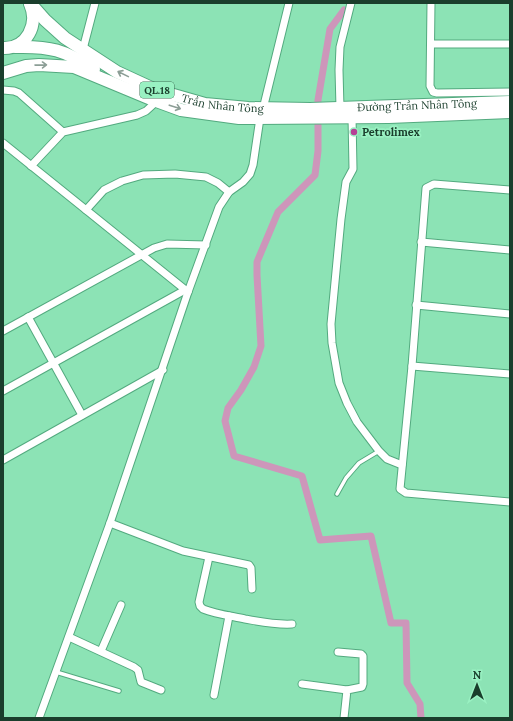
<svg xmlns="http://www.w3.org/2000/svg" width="513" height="721" font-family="Lora,serif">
<rect width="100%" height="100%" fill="#8ce3b5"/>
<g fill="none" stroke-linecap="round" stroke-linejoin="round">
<path stroke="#cd96ba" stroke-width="7" d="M 344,10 L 330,29 L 318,100 L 318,151 L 315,175 L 278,212 L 257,262 L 257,275 L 261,346 L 254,367 L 241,390 L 228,408 L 225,421 L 234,456 L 302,476 L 320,540 L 371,536 L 391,623 L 406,623 L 407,683 L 420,704 L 421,718"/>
<defs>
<g id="service">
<path d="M 337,494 L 346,478 L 359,463 L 379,451"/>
<path d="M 56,672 L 119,691"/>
</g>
<g id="minor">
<path d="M 431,3 L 430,86 L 433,92 L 437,93 L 510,92"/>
<path d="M 431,44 L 510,44"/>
<path d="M 83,49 L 95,3"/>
<path d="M 3,90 L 14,91 L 19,93 L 63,132"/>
<path d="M 340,108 L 339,70 L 340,47 L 351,3"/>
<path d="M 263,109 L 289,3"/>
<path d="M 352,117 L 353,169 L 346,182 L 341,219 L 331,324 L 332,343 L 339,383 L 347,403 L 357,422 L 379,451 L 387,459 L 402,465"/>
<path d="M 3,143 L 188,292"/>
<path d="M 31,166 L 63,132 L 137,115 L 146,111 L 157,101"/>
<path d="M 510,190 L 434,184 L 426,188 L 412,366 L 400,489 L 406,493 L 510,502"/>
<path d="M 86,210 L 104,190 L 122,181 L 143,175 L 175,174 L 206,177 L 218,183 L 229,192"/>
<path d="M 421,242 L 510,250"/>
<path d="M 416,305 L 510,314"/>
<path d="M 28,317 L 82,415"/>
<path d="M 3,331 L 154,248 L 167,244 L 206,245"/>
<path d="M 412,366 L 510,374"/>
<path d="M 3,391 L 185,290"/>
<path d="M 3,460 L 163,370"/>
<path d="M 110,523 L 183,551 L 249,565 L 251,568 L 252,589"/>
<path d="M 209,557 L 199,602 L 200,606 L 203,609 C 216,614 231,616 245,619 C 262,622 275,625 292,624"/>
<path d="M 69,637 L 134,667 L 138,670 L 141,682 L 161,690"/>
<path d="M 101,651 L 121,605"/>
<path d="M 338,652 L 361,654 L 363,656 L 363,684 L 362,687 L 347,690 L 344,718"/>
<path d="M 302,684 L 347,690"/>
<path d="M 214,695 L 229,616"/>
<path d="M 39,718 L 110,523 L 188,292 L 219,207 L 229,192 L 243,182 L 250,174 L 253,165 L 260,118"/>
</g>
<g id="trunk">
<path id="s1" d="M 30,3 L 45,20 L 65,38 L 117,72 L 156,90 L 205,104 L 248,108 L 310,109 L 510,102"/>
<path d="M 15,47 C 51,46 64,50 94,69"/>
<path d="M 3,48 C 27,49 39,24 30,4"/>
<path d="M 3,73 L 26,66 L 39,65 L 74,67 L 151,99 L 181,110 L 239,118 L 389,117 L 510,112"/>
</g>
</defs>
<use href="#service" stroke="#53aa7f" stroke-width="5.5"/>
<use href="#minor" stroke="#53aa7f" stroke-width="9"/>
<use href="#trunk" stroke="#53aa7f" stroke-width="14"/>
<use href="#service" stroke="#fff" stroke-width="3.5"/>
<use href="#minor" stroke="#fff" stroke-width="7"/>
<use href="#trunk" stroke="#fff" stroke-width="12"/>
</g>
<defs><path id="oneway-shaft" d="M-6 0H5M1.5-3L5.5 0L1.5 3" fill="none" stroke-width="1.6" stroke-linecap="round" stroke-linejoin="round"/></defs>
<g stroke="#8c9e96">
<use href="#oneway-shaft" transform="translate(41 65) rotate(-1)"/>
<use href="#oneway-shaft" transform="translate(123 74) rotate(-154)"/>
<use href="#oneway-shaft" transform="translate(175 107) rotate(18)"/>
</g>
<circle fill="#b63f96" stroke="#99f1c2" stroke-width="1.5" cx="354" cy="132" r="4"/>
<g text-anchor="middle" stroke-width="3.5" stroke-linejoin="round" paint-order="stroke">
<rect fill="#99f1c2" stroke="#407459" stroke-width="1" x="140" y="82" width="34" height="16" rx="3"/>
<g font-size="10" font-weight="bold" fill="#1a3e2c">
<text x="157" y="94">QL.18</text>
</g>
<g font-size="11" fill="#1a3e2c" stroke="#99f1c2">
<text dy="4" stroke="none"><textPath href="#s1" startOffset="223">Trần Nhân Tông</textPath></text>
<text dy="4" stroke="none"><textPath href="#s1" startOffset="418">Đường Trần Nhân Tông</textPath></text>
</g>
<g font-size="11" font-weight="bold" fill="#1a3e2c" stroke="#99f1c2" text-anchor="start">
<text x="362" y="136">Petrolimex</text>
</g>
</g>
<rect width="513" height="721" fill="none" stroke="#1a3e2c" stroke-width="8"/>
<g transform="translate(477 685)" stroke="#99f1c2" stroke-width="3" paint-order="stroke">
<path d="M0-3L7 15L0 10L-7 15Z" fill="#1a3e2c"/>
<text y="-6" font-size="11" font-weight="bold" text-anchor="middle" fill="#1a3e2c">N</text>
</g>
</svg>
